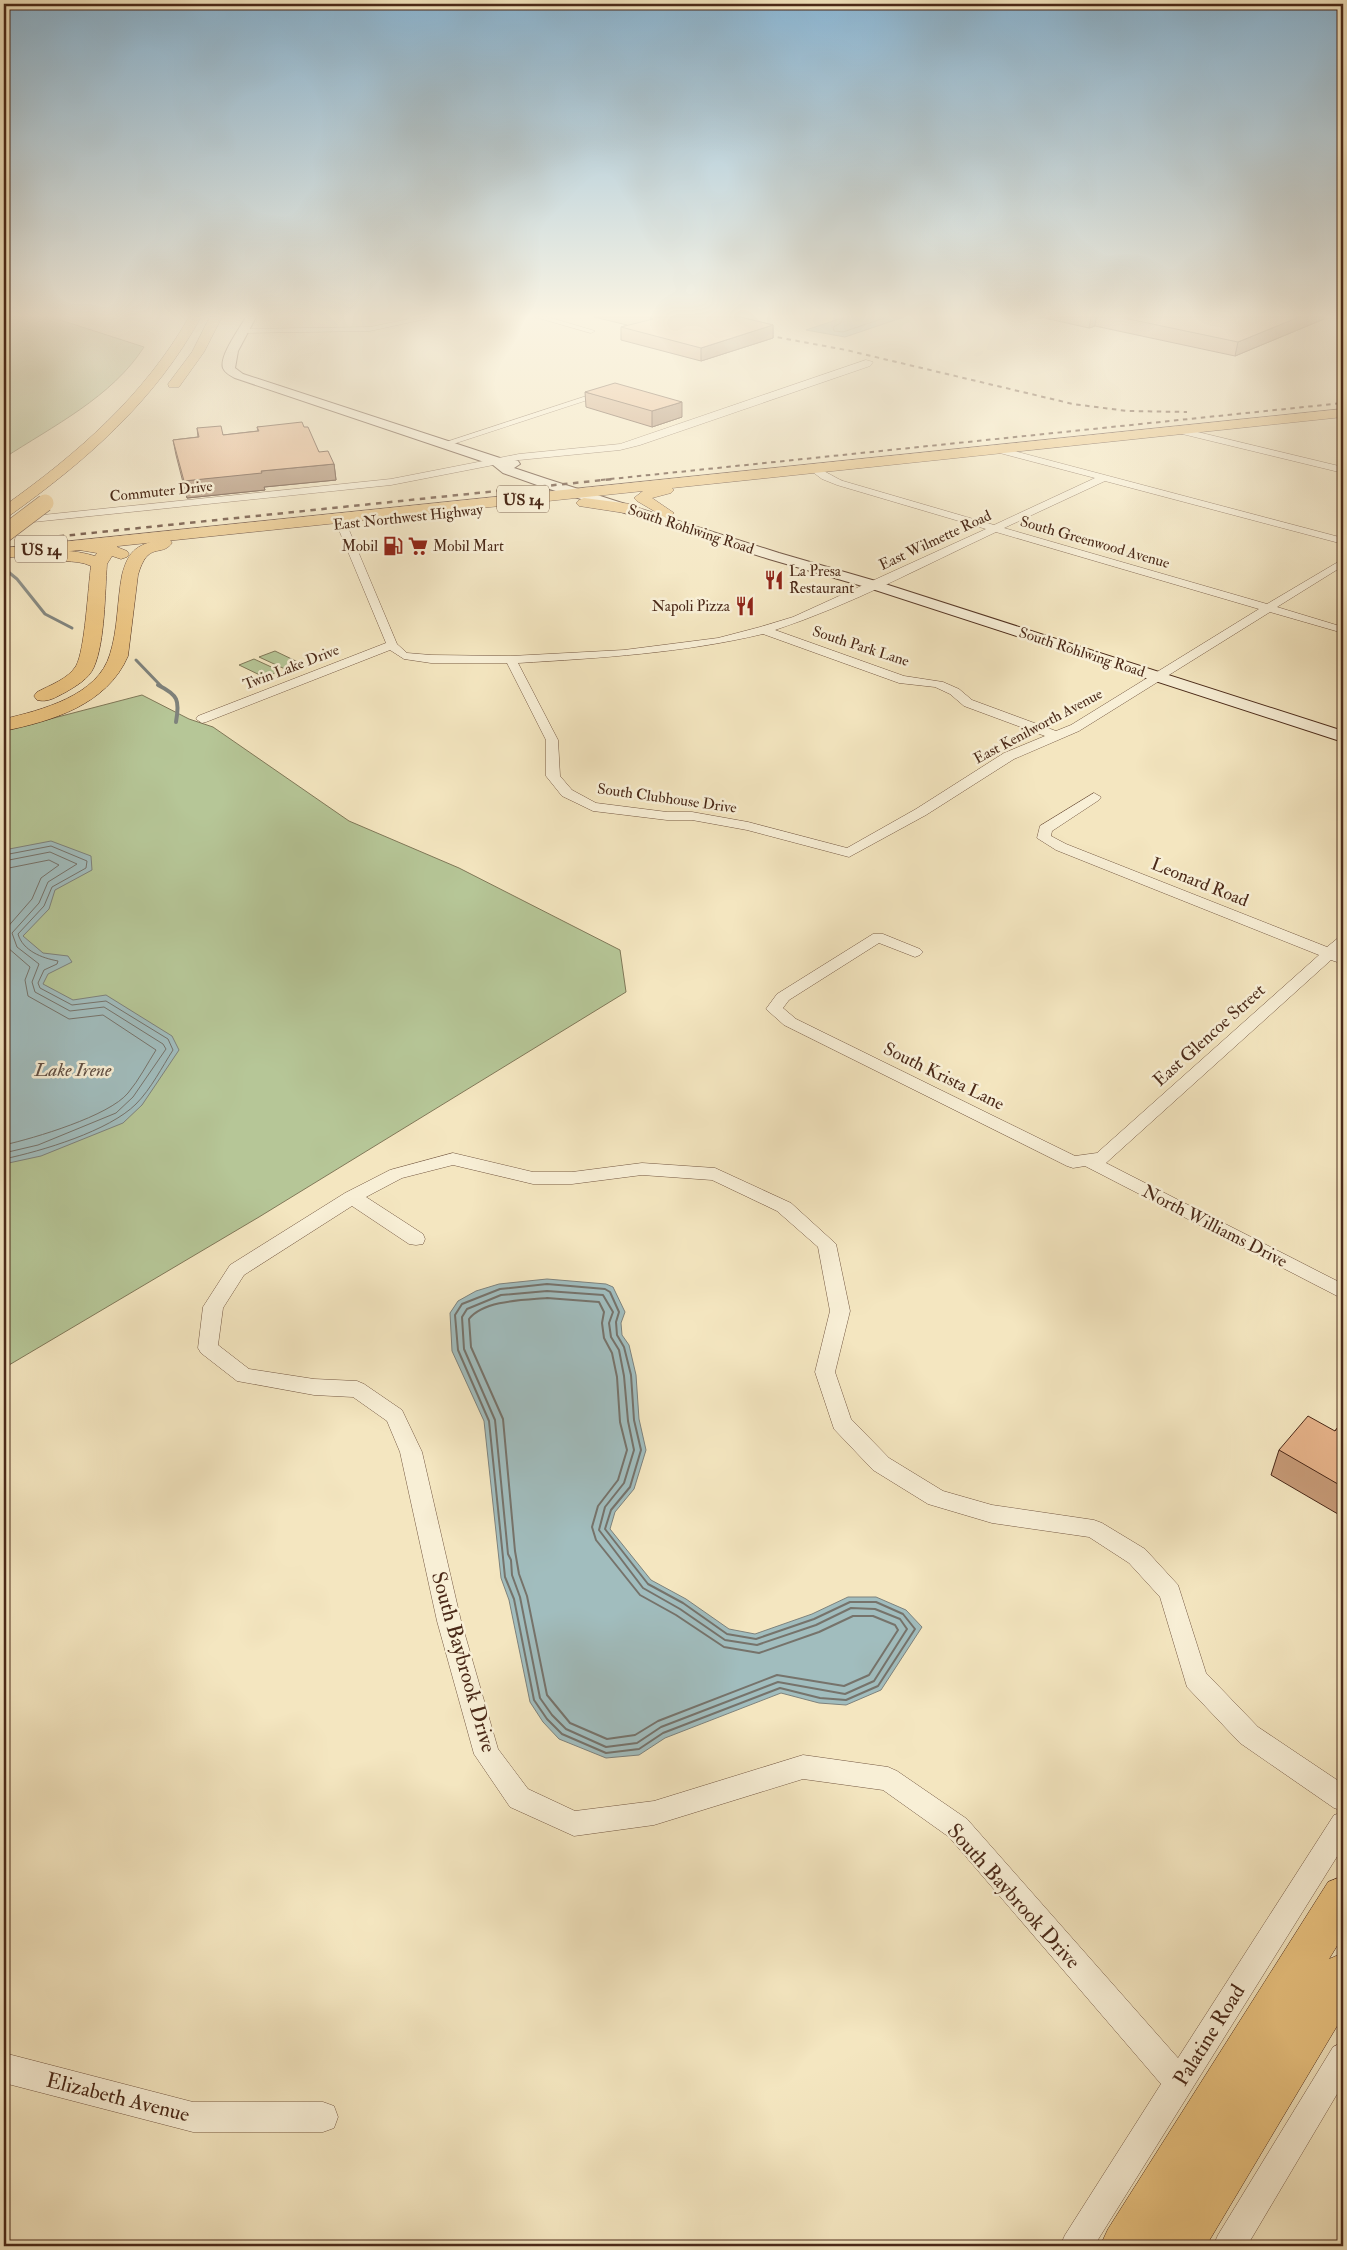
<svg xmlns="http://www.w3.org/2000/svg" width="1347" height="2250" font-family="'IM FELL Double Pica',serif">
<rect width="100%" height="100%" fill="#f4e6c0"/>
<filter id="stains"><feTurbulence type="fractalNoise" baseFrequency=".004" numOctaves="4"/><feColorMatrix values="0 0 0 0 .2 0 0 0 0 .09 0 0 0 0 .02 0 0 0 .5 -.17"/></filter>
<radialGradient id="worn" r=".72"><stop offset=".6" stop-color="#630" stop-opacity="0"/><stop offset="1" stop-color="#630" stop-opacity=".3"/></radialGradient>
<g fill="#b6c697" stroke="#807858">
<path d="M 4,317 L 51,317 L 144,347 C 112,397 53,426 4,458 Z"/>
<path d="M 275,651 L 300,663 L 285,669 L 259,657 Z"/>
<path d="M 254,659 L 280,671 L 264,677 L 239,665 Z"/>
<path d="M 142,695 L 189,719 L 213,727 L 349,821 L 459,868 L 620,950 L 626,992 L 259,1217 L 4,1368 L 4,731 Z"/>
</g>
<g fill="#a1bdbe" stroke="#7e827c">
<path d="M 845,317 L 904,317 L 845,337 L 806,330 Z"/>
<path d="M 51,841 L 91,856 L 92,870 L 55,890 L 49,909 L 23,936 L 43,953 L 68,956 L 72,962 L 48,974 L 43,984 L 73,1000 L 106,995 L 172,1036 L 179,1050 L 142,1105 L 123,1123 L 41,1156 L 4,1164 L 4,850 Z"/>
<path d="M 547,1279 L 606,1284 L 613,1287 L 625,1312 L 621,1323 L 622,1335 L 629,1345 L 636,1375 L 639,1419 L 646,1450 L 634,1489 L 615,1512 L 610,1529 L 651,1580 L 686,1599 L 729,1629 L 755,1634 L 812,1614 L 848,1597 L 876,1597 L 906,1610 L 922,1627 L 881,1690 L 846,1705 L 819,1703 L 781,1693 L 665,1738 L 639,1755 L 606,1758 L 559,1739 L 543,1722 L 530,1702 L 509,1600 L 501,1578 L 484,1421 L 452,1351 L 450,1313 L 458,1301 L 476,1291 L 499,1284 Z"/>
</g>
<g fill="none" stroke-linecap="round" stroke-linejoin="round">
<g stroke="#76736b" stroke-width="1">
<path d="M 843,317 L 841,323 L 833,327 L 834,331 L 843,332 L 887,317"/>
<path d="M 4,855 L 51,846 L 87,861 L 86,868 L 52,887 L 44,906 L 18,934 C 23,951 42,958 58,961 L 57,964 L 44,970 L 38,983 L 40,988 L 72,1005 L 106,1001 L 168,1039 L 173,1050 C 162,1067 151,1089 136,1104 C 109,1131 42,1151 4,1159"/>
<path d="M 4,861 L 50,852 L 77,864 L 48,882 L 39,903 L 12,933 L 17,947 L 39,964 L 32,982 L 35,992 L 70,1011 L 104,1007 L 163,1044 L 166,1049 L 133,1097 L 116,1113 L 38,1145 L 4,1153"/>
<path d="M 4,869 L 49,860 L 59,865 L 41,878 L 32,899 L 5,930 L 4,940 L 7,947 L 30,967 L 25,980 L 28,996 L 69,1019 L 103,1015 L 156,1050 C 147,1064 139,1080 128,1093 C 109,1116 35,1138 4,1145"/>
</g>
<g stroke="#76736b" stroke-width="2">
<path d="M 547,1284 L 605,1289 L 610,1292 L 619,1312 L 616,1322 L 617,1335 L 624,1347 L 631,1375 L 634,1420 L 641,1450 L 630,1487 L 611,1510 L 605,1529 L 648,1584 L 683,1603 L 727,1634 L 756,1639 L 814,1619 L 850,1602 L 876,1602 L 903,1614 L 915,1629 L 878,1686 L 846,1700 L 820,1698 L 780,1688 L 663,1733 L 639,1749 L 606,1753 L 562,1734 L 547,1719 L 534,1700 L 514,1599 L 505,1577 L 489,1421 L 458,1350 L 455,1315 L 462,1304 L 500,1289 Z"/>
<path d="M 547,1291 L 603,1295 L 613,1312 L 609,1323 L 611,1337 L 619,1350 L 624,1376 L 628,1421 L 634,1450 L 624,1483 L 605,1507 L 599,1530 L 643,1588 L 680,1609 L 725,1640 L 757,1645 L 816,1625 L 851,1608 L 875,1609 L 900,1619 L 907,1629 L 874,1681 L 845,1694 L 778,1682 L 661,1727 L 637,1743 L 606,1747 L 566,1729 L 552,1715 L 540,1698 L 520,1597 L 512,1575 L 511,1560 L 508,1554 L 495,1420 L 464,1349 L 462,1317 L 467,1309 L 501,1295 Z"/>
<path d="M 547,1298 L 599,1302 L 604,1312 L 602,1323 L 604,1338 L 612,1353 L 617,1377 L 620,1422 L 627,1450 L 618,1480 L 598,1506 L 592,1527 L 596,1540 L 640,1595 L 676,1615 L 724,1647 L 759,1653 L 819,1632 L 853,1616 L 873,1616 L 895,1625 L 898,1630 L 869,1675 L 844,1686 L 777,1675 L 658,1721 L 635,1735 L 607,1739 L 570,1723 L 547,1695 L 527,1596 L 519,1574 L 515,1551 L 503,1419 L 471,1347 L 469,1319 C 484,1300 525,1300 547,1298 Z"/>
</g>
<g stroke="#7e827c" stroke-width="3">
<path d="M 6,570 L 17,579 L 45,614 L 72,628"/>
<path d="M 136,660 L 161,686"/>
</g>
<path stroke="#7e827c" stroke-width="4" d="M 158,685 C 178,695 180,700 176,722"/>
<defs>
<g id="street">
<path d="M 418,317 L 434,317 L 370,331 L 246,333 L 242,331 L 246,329 L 370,327 Z"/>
<path d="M 535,317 L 548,317 L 595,331 L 591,333 Z"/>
<path d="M 866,360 L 873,362 L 870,366 L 640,445 L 620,450 L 519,460 L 391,485 L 4,525 L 4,519 L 391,479 L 519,454 L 620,444 Z"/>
<path d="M 605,390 L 612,392 L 447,446 L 440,444 Z"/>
<path d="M 1177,427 L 1343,467 L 1343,473 L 1174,432 L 1173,430 Z"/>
<path d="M 995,446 L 1343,538 L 1343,544 L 1105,481 L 1004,528 L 1267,604 L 1343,559 L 1343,566 L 1277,607 L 1343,627 L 1343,633 L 1270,612 L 1079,731 L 1014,759 L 926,815 L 849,857 L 747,830 L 692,820 L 667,820 L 593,811 L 562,796 L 546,776 L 546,740 L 507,663 L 431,663 L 404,659 L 390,650 L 206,722 L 202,723 L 196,719 L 198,716 L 386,643 L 334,518 L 335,516 L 339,515 L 344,518 L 397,644 L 407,653 L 431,655 L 511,656 L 624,650 L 718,638 L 760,627 L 793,617 L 986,529 L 837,485 L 822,479 L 810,470 L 810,466 C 816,465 835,478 843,481 L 994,525 L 1095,478 L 992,451 L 990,449 ZM 996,532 L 1259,609 L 1071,725 L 1056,731 L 972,700 L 959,689 L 943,682 L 904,676 L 775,630 C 851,605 923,566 996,532 ZM 763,634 L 899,683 L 935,687 L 950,694 L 964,706 L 1045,736 L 1004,753 L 916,809 L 847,848 L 748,822 L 692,812 L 667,812 L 596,803 L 572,790 L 560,776 L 558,740 L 518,663 C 601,658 683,653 763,634 Z"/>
<path d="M 1094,793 L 1101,797 L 1099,800 L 1052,831 L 1051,836 L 1066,844 L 1327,947 L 1338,938 L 1343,937 L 1343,949 L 1340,952 L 1343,954 L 1343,964 L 1331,960 L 1106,1163 L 1343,1284 L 1343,1299 L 1085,1166 L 1073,1168 L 1067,1166 L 784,1025 L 766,1009 L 777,994 L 873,934 L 883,934 L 920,949 L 923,952 L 920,955 L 915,957 L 879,943 L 789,1000 L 783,1008 L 796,1019 L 1075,1156 L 1097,1153 L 1319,955 L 1056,850 L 1037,838 L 1040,826 Z"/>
<path d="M 453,1153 L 533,1172 L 572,1172 L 642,1163 L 715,1168 L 791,1203 L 836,1244 L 850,1311 L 835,1372 L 851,1419 L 889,1458 L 943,1491 L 992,1505 L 1094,1520 L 1102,1523 L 1145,1549 L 1178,1585 L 1206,1673 L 1258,1727 L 1343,1784 L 1343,1811 L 1334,1808 L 1240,1743 L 1187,1687 L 1160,1597 L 1129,1563 L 1089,1537 L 992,1523 L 928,1504 L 873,1470 L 834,1429 L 815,1372 L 830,1311 L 818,1247 L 777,1211 L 712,1180 L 642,1175 L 572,1184 L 533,1184 L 453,1165 L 402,1178 L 366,1197 L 423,1234 L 425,1239 L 423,1244 L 416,1245 L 409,1244 L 352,1206 L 244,1275 L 223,1308 L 218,1345 L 249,1369 L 314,1379 L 357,1381 L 364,1384 L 402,1410 L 422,1452 L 461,1621 L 498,1749 L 528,1789 L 575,1811 L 654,1801 L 803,1755 L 888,1767 L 897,1771 L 967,1819 L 1178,2058 L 1334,1815 L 1343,1812 L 1343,1847 L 1094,2246 L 1060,2246 L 1065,2235 L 1161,2084 L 949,1837 L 883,1790 L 803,1779 L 654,1825 L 574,1836 L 510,1807 L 474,1754 L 437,1621 L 400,1452 L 387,1421 L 353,1397 L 314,1395 L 237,1381 L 201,1353 L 198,1348 L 203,1307 L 230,1265 L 345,1193 L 390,1170 Z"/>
<path d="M 1343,2042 L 1343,2084 L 1247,2246 L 1213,2246 L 1218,2235 L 1333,2047 Z"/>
<path d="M 4,2053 L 193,2102 L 323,2102 L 334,2106 L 338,2117 L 334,2128 L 323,2132 L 193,2132 L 4,2083 Z"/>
</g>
<path id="secondary" d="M 246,317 L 256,317 L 238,351 L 235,368 L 243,374 L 500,458 L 518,461 L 520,464 L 514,468 L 547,479 L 779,553 L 879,582 L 1343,731 L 1343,742 L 869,588 L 769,559 L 537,485 L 503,473 L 493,465 L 235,378 C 231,376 225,373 223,368 C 219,356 240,328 246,317 Z"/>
<g id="primary">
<path d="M 1343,409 L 1343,417 L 672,488 L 674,490 L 671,493 L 652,498 L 674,513 L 671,516 L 666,518 L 637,501 L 634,498 L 643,491 L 4,558 L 4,548 Z"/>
<path d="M 584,498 L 631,504 L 636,506 L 639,509 L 636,512 L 631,514 L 579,506 L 576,503 L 579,500 Z"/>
<path d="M 1343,1876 L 1343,1936 L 1329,1959 L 1343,1953 L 1343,2016 L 1206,2246 L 1100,2246 L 1108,2229 L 1328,1882 Z"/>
</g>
<g id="highway">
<path d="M 189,317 L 201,317 C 155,401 86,461 9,516 L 4,518 L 4,506 C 77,454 144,396 189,317 Z"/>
<path d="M 210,317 L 222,317 L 204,352 L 179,387 L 169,387 L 168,384 L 192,352 Z"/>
<path d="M 112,537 L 118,539 L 120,542 L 117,547 L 127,551 L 129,554 L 127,557 L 121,559 L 112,556 L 107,564 C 105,592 105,642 94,667 C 89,679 76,686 66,692 C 56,697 48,703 37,700 L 34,696 L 37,692 C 50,685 68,679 76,666 C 85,650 88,587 91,566 C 74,558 56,564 39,559 L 37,556 L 39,553 C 56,548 79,551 95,556 L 97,553 L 73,549 L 71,546 L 73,543 L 79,541 L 103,544 L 106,539 Z"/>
<path d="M 164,538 L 170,540 L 172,543 C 161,558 148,540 138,575 L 128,656 C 107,705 52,721 4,731 L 4,719 C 41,710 98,696 110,654 C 118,629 117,601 122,575 C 129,548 138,545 164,538 Z"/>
</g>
</defs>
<use href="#street" stroke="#745842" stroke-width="1"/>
<use href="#secondary" stroke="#4a2918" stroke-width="2"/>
<use href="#primary" stroke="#4a2918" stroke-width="1"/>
<use href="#highway" stroke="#4a2918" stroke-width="1"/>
<use href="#street" fill="#f8efd6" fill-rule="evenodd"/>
<use href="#secondary" fill="#f8efd6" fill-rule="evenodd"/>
<use href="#primary" fill="#eac380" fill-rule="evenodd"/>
<use href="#highway" fill="#eac380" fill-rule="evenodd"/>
<g stroke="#4a2918" stroke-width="2" stroke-dasharray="4.5 4.5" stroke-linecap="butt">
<path d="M 760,334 L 846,350 L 1073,404 L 1127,411 L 1187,412"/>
<path d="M 601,480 L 1343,403"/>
</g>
<path stroke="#4a2918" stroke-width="2.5" stroke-dasharray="5.5 5.5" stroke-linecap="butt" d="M 4,542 L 613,479"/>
<defs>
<path id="highway-bridge" d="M 4,534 L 45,503"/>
</defs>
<use href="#highway-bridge" stroke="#4a2918" stroke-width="18" stroke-linecap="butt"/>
<use href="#highway-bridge" stroke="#eac380" stroke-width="17"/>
</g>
<g fill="#c69a77" stroke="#4a2918">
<path d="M 594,317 L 740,317 L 773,325 L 773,338 L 701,361 L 621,340 L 621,327 L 627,325 Z"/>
<path d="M 1040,317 L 1324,317 L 1324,319 L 1235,356 L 1095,326 L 1089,328 Z"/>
<path d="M 585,392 L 682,417 L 652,427 L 586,407 Z"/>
<path d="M 257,427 L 304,427 L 319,452 L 334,464 L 336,480 L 264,487 L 265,490 L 187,498 L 176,455 L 173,440 L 198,437 L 197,428 L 223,435 L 258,431 Z"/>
<path d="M 1343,1418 L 1343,1517 L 1271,1475 L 1279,1450 L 1335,1431 L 1342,1422 Z"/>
</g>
<g fill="#a17d61" stroke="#4a2918">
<path d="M 1091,317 L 1096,317 L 1095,326 L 1089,328 Z"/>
<path d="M 1299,317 L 1324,317 L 1324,319 L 1235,356 L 1238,342 Z"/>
<path d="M 773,325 L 773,338 L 701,361 L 701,348 Z"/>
<path d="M 682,402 L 682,417 L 652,427 L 652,411 Z"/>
<path d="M 334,464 L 336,480 L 264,487 L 265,490 L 187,498 L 184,481 L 261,471 Z"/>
</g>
<g fill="#e6b38a" stroke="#4a2918">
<path d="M 647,317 L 740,317 L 773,325 L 701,348 L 621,327 L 653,319 Z"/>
<path d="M 1119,317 L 1299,317 L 1238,342 Z"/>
<path d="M 615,383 L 682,402 L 652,411 L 585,392 Z"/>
<path d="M 302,422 L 304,427 L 308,427 L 319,452 L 328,451 L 334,464 L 261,471 L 262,473 L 184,481 L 173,440 L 199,437 L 197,428 L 221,426 L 223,435 L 259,431 L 257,427 Z"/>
<path d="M 1308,1416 L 1335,1431 L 1343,1420 L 1343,1487 L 1279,1450 Z"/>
</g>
<linearGradient id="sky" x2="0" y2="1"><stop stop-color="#8bb8d7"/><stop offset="0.5" stop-color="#faf4e3"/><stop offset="1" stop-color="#faf4e3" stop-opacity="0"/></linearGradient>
<rect width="1347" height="632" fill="url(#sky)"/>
<defs>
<symbol id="fuel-bare" viewBox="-9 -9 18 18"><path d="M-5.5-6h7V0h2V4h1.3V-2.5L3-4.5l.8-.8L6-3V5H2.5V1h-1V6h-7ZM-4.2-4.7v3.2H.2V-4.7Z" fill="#8f2418" stroke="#f8efd6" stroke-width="2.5" paint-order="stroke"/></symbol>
<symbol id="supermarket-bare" viewBox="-9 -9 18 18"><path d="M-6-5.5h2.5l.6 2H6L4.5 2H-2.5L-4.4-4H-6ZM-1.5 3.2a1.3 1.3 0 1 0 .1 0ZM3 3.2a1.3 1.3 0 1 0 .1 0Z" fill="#8f2418" stroke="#f8efd6" stroke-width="2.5" paint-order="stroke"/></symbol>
<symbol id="restaurant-bare" viewBox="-9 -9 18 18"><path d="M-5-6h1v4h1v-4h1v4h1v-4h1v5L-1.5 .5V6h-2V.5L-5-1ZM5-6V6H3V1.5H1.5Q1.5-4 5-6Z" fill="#8f2418" stroke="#f8efd6" stroke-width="2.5" paint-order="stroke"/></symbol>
</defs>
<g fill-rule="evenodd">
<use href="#fuel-bare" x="379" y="532" width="28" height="28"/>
<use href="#supermarket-bare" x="404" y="532" width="28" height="28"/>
<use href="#restaurant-bare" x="760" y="566" width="28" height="28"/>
<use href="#restaurant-bare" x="731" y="592" width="28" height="28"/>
</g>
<g text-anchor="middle" stroke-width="5" stroke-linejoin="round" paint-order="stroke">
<g font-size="15" fill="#4a2918" stroke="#f8efd6">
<text transform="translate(161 491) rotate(-6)" y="5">Commuter Drive</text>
<text transform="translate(408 517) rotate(-6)" y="5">East Northwest Highway</text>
<text transform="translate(691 529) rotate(18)" y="5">South Rohlwing Road</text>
<text transform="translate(935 540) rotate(-25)" y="5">East Wilmette Road</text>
<text transform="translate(1095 542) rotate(16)" y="5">South Greenwood Avenue</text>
<text transform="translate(861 646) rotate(18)" y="5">South Park Lane</text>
<text transform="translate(1082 652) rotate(18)" y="5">South Rohlwing Road</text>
<text transform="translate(291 667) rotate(-21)" y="5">Twin Lake Drive</text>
<text transform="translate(1038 726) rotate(-28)" y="5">East Kenilworth Avenue</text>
<text transform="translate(667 798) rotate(8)" y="5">South Clubhouse Drive</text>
</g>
<g font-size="15" fill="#4a2918" stroke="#f8efd6" text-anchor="end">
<text x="378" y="551">Mobil</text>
<text x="433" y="551" text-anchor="start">Mobil Mart</text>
<text x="789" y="576" text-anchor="start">La Presa<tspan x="789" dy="17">Restaurant</tspan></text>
<text x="730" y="611">Napoli Pizza</text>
</g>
<g fill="#f8efd6" stroke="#7e6451" stroke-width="1">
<rect x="497" y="485.5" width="52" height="27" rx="4"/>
<rect x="15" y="535.5" width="52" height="27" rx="4"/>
</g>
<g font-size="16" font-weight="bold" fill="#4a2918">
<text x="523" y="505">US 14</text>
<text x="41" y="555">US 14</text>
</g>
<g font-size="18" fill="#4a2918" stroke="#f8efd6">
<text transform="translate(1200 882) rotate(22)" y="6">Leonard Road</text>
<text transform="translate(1209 1035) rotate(-42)" y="6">East Glencoe Street</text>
<text transform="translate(944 1076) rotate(26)" y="6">South Krista Lane</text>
<text transform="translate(1215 1226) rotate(27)" y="6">North Williams Drive</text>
</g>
<g font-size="19" font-style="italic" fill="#604e42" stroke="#f8efd6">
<text x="73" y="1076">Lake Irene</text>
</g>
<g font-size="21" fill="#4a2918" stroke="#f8efd6">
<text transform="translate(464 1662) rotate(74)" y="7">South Baybrook Drive</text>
<text transform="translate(1014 1896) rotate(48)" y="7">South Baybrook Drive</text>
<text transform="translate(1209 2035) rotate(-58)" y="7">Palatine Road</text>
<text transform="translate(118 2097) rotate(14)" y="7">Elizabeth Avenue</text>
</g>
</g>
<rect width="1347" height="2250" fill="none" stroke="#f4e6c0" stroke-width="20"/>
<rect x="5" y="5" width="1337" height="2240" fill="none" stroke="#4a2918" stroke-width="2.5"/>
<rect x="10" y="10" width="1327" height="2230" fill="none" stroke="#4a2918"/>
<rect width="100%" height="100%" filter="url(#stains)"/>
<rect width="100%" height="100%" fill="url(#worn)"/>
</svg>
